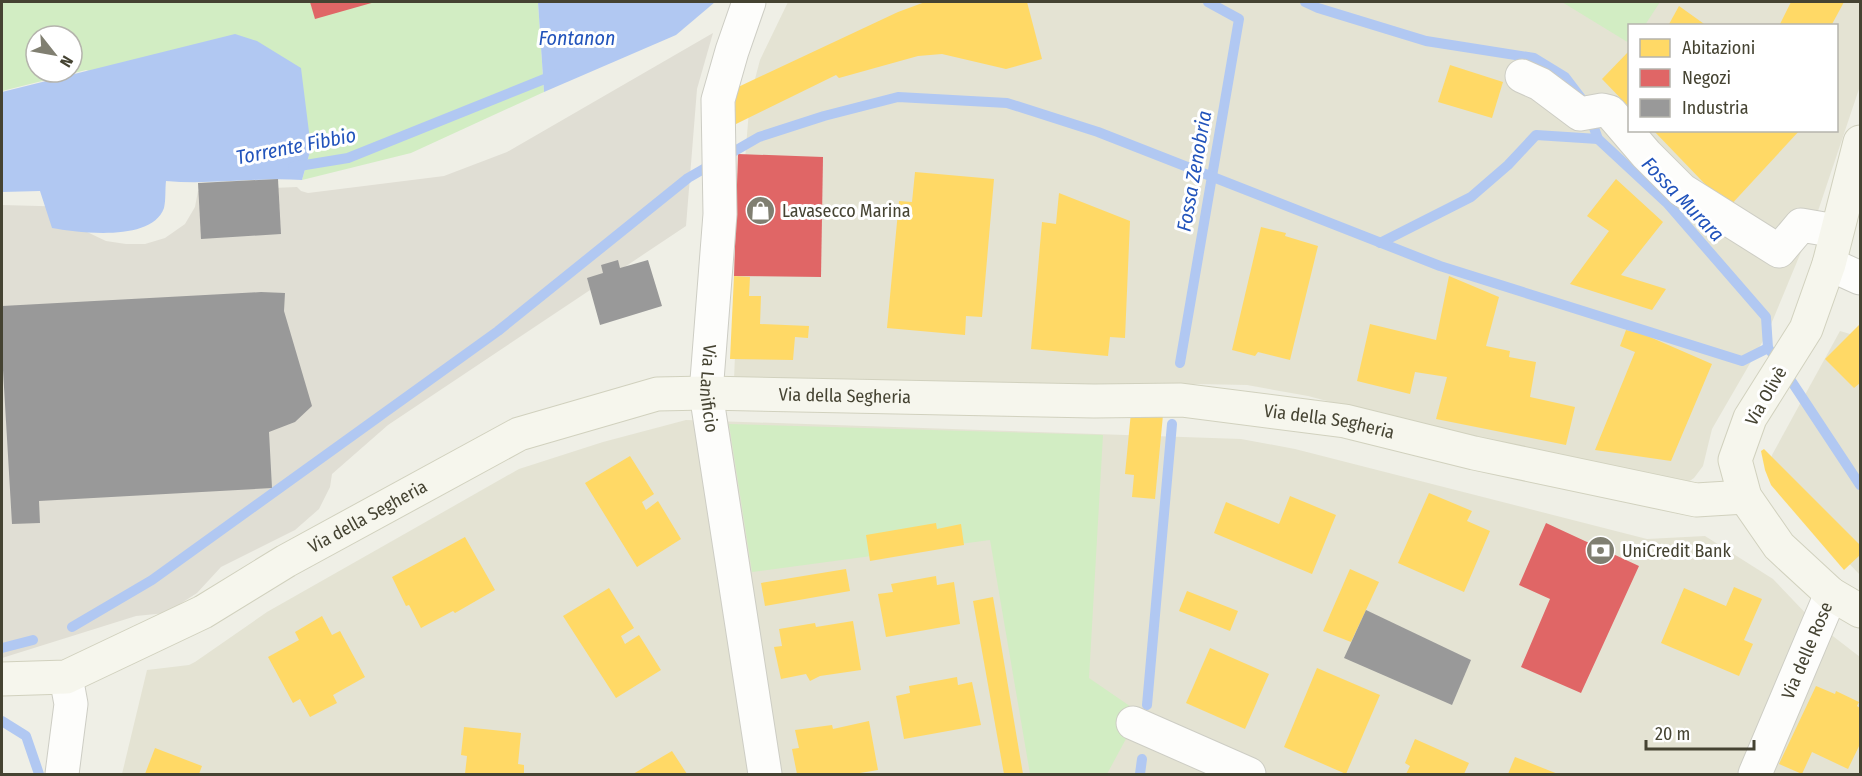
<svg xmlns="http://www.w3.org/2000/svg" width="1862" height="776" font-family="'Fira Sans Condensed',sans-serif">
<rect width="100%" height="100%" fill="#efefe6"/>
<g fill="#e4e3d3" fill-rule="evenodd">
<path d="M 788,2 L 1860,2 L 1860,86 L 1818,211 L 1767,334 L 1712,429 L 1703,466 L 1694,478 L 1679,488 L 1497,446 L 1308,396 L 1247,385 L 1197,384 L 1114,390 L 734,381 L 740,221 L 750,98 L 760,60 ZM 1630,26 L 1836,26 L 1836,130 L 1630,130 Z"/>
<path d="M 1840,331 L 1860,337 L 1860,575 L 1822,535 L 1769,466 L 1772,455 Z"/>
<path d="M 686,420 L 1241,439 L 1295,449 L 1647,539 L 1705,536 L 1773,579 L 1812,620 L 1860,657 L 1860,774 L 122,774 L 147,670 L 189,665 L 195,662 L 267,612 L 519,469 L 603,442 Z"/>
</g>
<path fill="#e0ded4" d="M 713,33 L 697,89 L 686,226 L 388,425 L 332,474 L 330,487 L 319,509 L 295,530 L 221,567 L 197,593 L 166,613 L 136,616 L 2,658 L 2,205 L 76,207 L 87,232 L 106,241 L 126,244 L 145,244 L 165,238 L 185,224 L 195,207 L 198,191 L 297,187 L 301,191 L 308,193 L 444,176 L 507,152 Z"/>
<g fill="#d2edc3" fill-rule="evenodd">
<path d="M 2,2 L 538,2 L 544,92 L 411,153 L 302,180 L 311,148 L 86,70 L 2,91 ZM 36,36 L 72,36 L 72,72 L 36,72 Z"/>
<path d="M 1562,2 L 1660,2 L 1645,25 L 1630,26 L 1629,43 Z"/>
<path d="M 729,424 L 1103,435 L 1089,678 L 1140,713 L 1107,774 L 1030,774 L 990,540 L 752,572 Z"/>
</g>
<g fill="#b1c8f2">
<path d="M 538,2 L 715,2 L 676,35 L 544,92 Z"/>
<path d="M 235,34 L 257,41 L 301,68 L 311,148 L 302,180 C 257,177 212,185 166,181 C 165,189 166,200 164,208 C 152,242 80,233 52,228 L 40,191 L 2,192 L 2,92 Z"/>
</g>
<g fill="#ffd966">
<path d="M 925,2 L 1027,2 L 1042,59 L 1006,69 L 942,54 L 918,56 L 839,78 L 836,75 L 734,125 L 736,88 L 898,12 Z"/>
<path d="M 1791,2 L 1844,2 L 1831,26 L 1779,26 Z"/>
<path d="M 1679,6 L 1707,26 L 1668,26 Z"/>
<path d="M 1629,51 L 1629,107 L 1602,79 Z"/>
<path d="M 1450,65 L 1503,82 L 1492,118 L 1438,102 Z"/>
<path d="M 1653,130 L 1800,130 L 1728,208 Z"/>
<path d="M 915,172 L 994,179 L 982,317 L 966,316 L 965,335 L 887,328 L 899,201 L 912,202 Z"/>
<path d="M 1616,179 L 1663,222 L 1621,275 L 1666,289 L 1652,310 L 1570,284 L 1609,231 L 1587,216 Z"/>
<path d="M 1059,193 L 1130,221 L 1125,338 L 1110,337 L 1108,356 L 1031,349 L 1042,222 L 1056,224 Z"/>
<path d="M 1261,227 L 1286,233 L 1285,236 L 1318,246 L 1290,360 L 1258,352 L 1255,356 L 1232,350 Z"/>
<path d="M 734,276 L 750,277 L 749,296 L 761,296 L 760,324 L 809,326 L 808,338 L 795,337 L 793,360 L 730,359 Z"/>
<path d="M 1449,276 L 1499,297 L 1486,346 L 1510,351 L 1509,357 L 1536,362 L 1530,397 L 1575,407 L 1566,445 L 1436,419 L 1447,377 L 1415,372 L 1410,394 L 1357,381 L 1370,324 L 1436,340 Z"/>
<path d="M 1860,324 L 1860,383 L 1854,388 L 1825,359 Z"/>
<path d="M 1626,330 L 1643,334 L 1712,364 L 1671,461 L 1595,450 L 1635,352 L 1620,346 Z"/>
<path d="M 1131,412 L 1163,415 L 1155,499 L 1132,497 L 1134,475 L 1125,474 Z"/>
<path d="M 1764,449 L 1860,545 L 1860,555 L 1844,570 L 1771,485 L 1765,470 L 1761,451 Z"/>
<path d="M 630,456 L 654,494 L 642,502 L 646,510 L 658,501 L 681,539 L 637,567 L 585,483 Z"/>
<path d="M 1429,493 L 1472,511 L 1467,521 L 1490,531 L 1464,592 L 1398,563 Z"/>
<path d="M 1290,496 L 1336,515 L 1312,574 L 1214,533 L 1226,502 L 1279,524 Z"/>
<path d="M 936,523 L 937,529 L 961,524 L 964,545 L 870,561 L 866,535 Z"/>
<path d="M 465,537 L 495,590 L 455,613 L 453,611 L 421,628 L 409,605 L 406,606 L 392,577 Z"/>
<path d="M 846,569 L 850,591 L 765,606 L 761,583 Z"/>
<path d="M 1350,569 L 1379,582 L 1351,642 L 1323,631 Z"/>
<path d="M 936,576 L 937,585 L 954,582 L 960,624 L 886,637 L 878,594 L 893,592 L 891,584 Z"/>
<path d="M 1734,587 L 1762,599 L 1744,640 L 1753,644 L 1739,676 L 1661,643 L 1684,588 L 1726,606 Z"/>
<path d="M 609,588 L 634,628 L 621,636 L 625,644 L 639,635 L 661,670 L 616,698 L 563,616 Z"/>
<path d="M 1187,591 L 1238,611 L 1230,631 L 1179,611 Z"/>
<path d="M 993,597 L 1023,774 L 1004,774 L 973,601 Z"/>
<path d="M 322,616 L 332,635 L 340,631 L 365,677 L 333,695 L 337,703 L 310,717 L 300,699 L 293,703 L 268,657 L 299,640 L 295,632 Z"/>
<path d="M 853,621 L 861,670 L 820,676 L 810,681 L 806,674 L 781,679 L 774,647 L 782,646 L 779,629 L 815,623 L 816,627 Z"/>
<path d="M 1210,648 L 1269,674 L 1245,729 L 1186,703 Z"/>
<path d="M 1317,668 L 1380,695 L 1346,774 L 1284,747 Z"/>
<path d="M 957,677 L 958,685 L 972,682 L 981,725 L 904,739 L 896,696 L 910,693 L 909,686 Z"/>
<path d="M 1816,686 L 1835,694 L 1836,691 L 1859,702 L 1857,706 L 1860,708 L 1860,744 L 1848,769 L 1812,752 L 1802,774 L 1779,764 Z"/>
<path d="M 869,721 L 878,770 L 854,774 L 797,774 L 792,749 L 799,748 L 795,730 L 832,725 L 833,729 Z"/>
<path d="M 464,727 L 521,733 L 518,764 L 524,765 L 524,774 L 465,774 L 467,756 L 461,755 Z"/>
<path d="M 1415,739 L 1469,763 L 1464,774 L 1406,774 L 1410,766 L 1405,763 Z"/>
<path d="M 155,748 L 202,766 L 199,774 L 145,774 Z"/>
<path d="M 672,751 L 687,774 L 633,774 Z"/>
<path d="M 1515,757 L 1558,774 L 1508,774 Z"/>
</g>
<g fill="#e06666">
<path d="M 310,2 L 375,2 L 315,19 Z"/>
<path d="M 738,154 L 823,157 L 821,277 L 734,276 Z"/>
<path d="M 1546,523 L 1639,566 L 1581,693 L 1521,667 L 1550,599 L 1519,585 Z"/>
</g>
<g fill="#999">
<path d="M 278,179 L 281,234 L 201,239 L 198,183 Z"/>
<path d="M 618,260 L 620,268 L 648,260 L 662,306 L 600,325 L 587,278 L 603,273 L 601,265 Z"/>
<path d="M 261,292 L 285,293 L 284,311 L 312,406 L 295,422 L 269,432 L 272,488 L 39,501 L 40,523 L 12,524 L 2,353 L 2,306 Z"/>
<path d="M 1366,610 L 1471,660 L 1452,705 L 1344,658 Z"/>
</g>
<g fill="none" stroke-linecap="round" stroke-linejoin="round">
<g stroke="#b1c8f2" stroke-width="10">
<path d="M 1305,2 L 1318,8 L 1426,41 L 1534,58 L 1565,77 L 1584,102"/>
<path d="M 1590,117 L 1598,139 L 1667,203 L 1766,317 L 1768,348 L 1772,353"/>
<path d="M 293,167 L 348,158 L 557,74"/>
<path d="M 1380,243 L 1471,197 L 1508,165 L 1536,135 L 1598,139"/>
<path d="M 1180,363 L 1239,19 L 1208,2"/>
<path d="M 1784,370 L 1860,485"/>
<path d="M 72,627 L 152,580 L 498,331 L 688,178 L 759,137 L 824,116 L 898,97 L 1007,103 L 1098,132 L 1440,266 L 1742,361 L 1768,348"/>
<path d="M 2,648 L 33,640"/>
<path d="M 1147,705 L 1172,424"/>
<path d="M 2,721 L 26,736 L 39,774"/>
<path d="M 1140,774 L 1142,759"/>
</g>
<defs>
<g id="street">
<path id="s1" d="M 749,2 L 732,51 L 718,100 L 720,214 L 706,393 L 765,774"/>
<path d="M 1522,76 L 1540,84 L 1580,114 L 1602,110 L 1610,112 L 1646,154 L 1682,190 L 1779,251 L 1801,225 L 1836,231"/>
<path d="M 1829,264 L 1860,278"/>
<path d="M 1133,723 L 1249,774"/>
<path d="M 62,774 L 71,704 L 66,677"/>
<path id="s2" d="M 1755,774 L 1831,594"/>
</g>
<g id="secondary">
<path d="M 1860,142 L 1829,264 L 1806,329 L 1750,418 L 1735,460 L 1745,497 L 1779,546 L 1831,594 L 1860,611"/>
<path id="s3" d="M 2,679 L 66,677 L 203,612 L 286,561 L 519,434 L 657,394 L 706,393 L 1094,401 L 1181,400 L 1345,421 L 1474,453 L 1696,500 L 1745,497"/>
</g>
</defs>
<use href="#street" stroke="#cdcdc4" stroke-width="35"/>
<use href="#secondary" stroke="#d1d1be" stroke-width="35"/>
<use href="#street" stroke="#fdfdfb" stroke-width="33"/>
<use href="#secondary" stroke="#f6f6ed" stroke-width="33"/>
</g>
<defs>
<symbol id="shop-disc" viewBox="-11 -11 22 22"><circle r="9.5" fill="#807f71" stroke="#fff"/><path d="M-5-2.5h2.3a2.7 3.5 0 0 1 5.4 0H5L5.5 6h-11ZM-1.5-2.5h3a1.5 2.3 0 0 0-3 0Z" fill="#fff"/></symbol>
<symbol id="bank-disc" viewBox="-11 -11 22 22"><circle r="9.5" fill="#807f71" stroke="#fff"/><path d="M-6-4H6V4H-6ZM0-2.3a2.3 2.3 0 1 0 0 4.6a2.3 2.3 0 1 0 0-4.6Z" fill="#fff"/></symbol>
</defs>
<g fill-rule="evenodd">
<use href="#shop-disc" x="744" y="194" width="33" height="33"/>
<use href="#bank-disc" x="1584" y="534" width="33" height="33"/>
</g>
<g text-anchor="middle" stroke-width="6" stroke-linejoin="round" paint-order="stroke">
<g font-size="18" fill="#454332" stroke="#fff" text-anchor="start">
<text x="782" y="217">Lavasecco Marina</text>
<text x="1622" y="557">UniCredit Bank</text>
</g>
<g font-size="18" fill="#454332" stroke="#fff">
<text dy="6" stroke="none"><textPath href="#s1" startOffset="392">Via Lanificio</textPath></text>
<text dy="6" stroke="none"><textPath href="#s3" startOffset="910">Via della Segheria</textPath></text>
<text transform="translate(1766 396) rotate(-60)" y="6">Via Olivè</text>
<text dy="6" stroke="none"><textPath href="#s3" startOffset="1396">Via della Segheria</textPath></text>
<text dy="6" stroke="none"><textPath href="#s3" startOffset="406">Via della Segheria</textPath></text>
<text dy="6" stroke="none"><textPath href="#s2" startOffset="134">Via delle Rose</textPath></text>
</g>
<g font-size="20" font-style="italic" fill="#2153bb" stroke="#fff">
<text x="577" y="45">Fontanon</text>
<text transform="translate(296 146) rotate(-11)" y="7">Torrente Fibbio</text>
<text transform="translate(1194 171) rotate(-80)" y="7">Fossa Zenobria</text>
<text transform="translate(1683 199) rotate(46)" y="7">Fossa Murara</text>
</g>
</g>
<rect width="1862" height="776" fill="none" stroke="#454332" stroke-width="6"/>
<rect x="1628" y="24" width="210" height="108" fill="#ffffff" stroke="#b5b4ad" stroke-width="1.5"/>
<rect x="1640" y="39" width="30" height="18" fill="#ffd966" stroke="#b5b4ad" stroke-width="1.5"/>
<text x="1682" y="54" font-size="18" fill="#454332">Abitazioni</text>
<rect x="1640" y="69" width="30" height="18" fill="#e06666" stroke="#b5b4ad" stroke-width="1.5"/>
<text x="1682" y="84" font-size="18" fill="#454332">Negozi</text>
<rect x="1640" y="99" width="30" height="18" fill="#999999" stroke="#b5b4ad" stroke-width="1.5"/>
<text x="1682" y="114" font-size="18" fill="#454332">Industria</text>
<g transform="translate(54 54) rotate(121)"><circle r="28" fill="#ffffff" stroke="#b5b4ad" stroke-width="1.5"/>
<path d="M0-4.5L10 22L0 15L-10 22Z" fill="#807f71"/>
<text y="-9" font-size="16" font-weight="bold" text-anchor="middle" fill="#454332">N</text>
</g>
<path d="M1646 740v9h108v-9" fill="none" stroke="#454332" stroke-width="3"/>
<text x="1655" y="740" font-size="18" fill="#454332" stroke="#ffffff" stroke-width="4.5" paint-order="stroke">20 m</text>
</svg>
